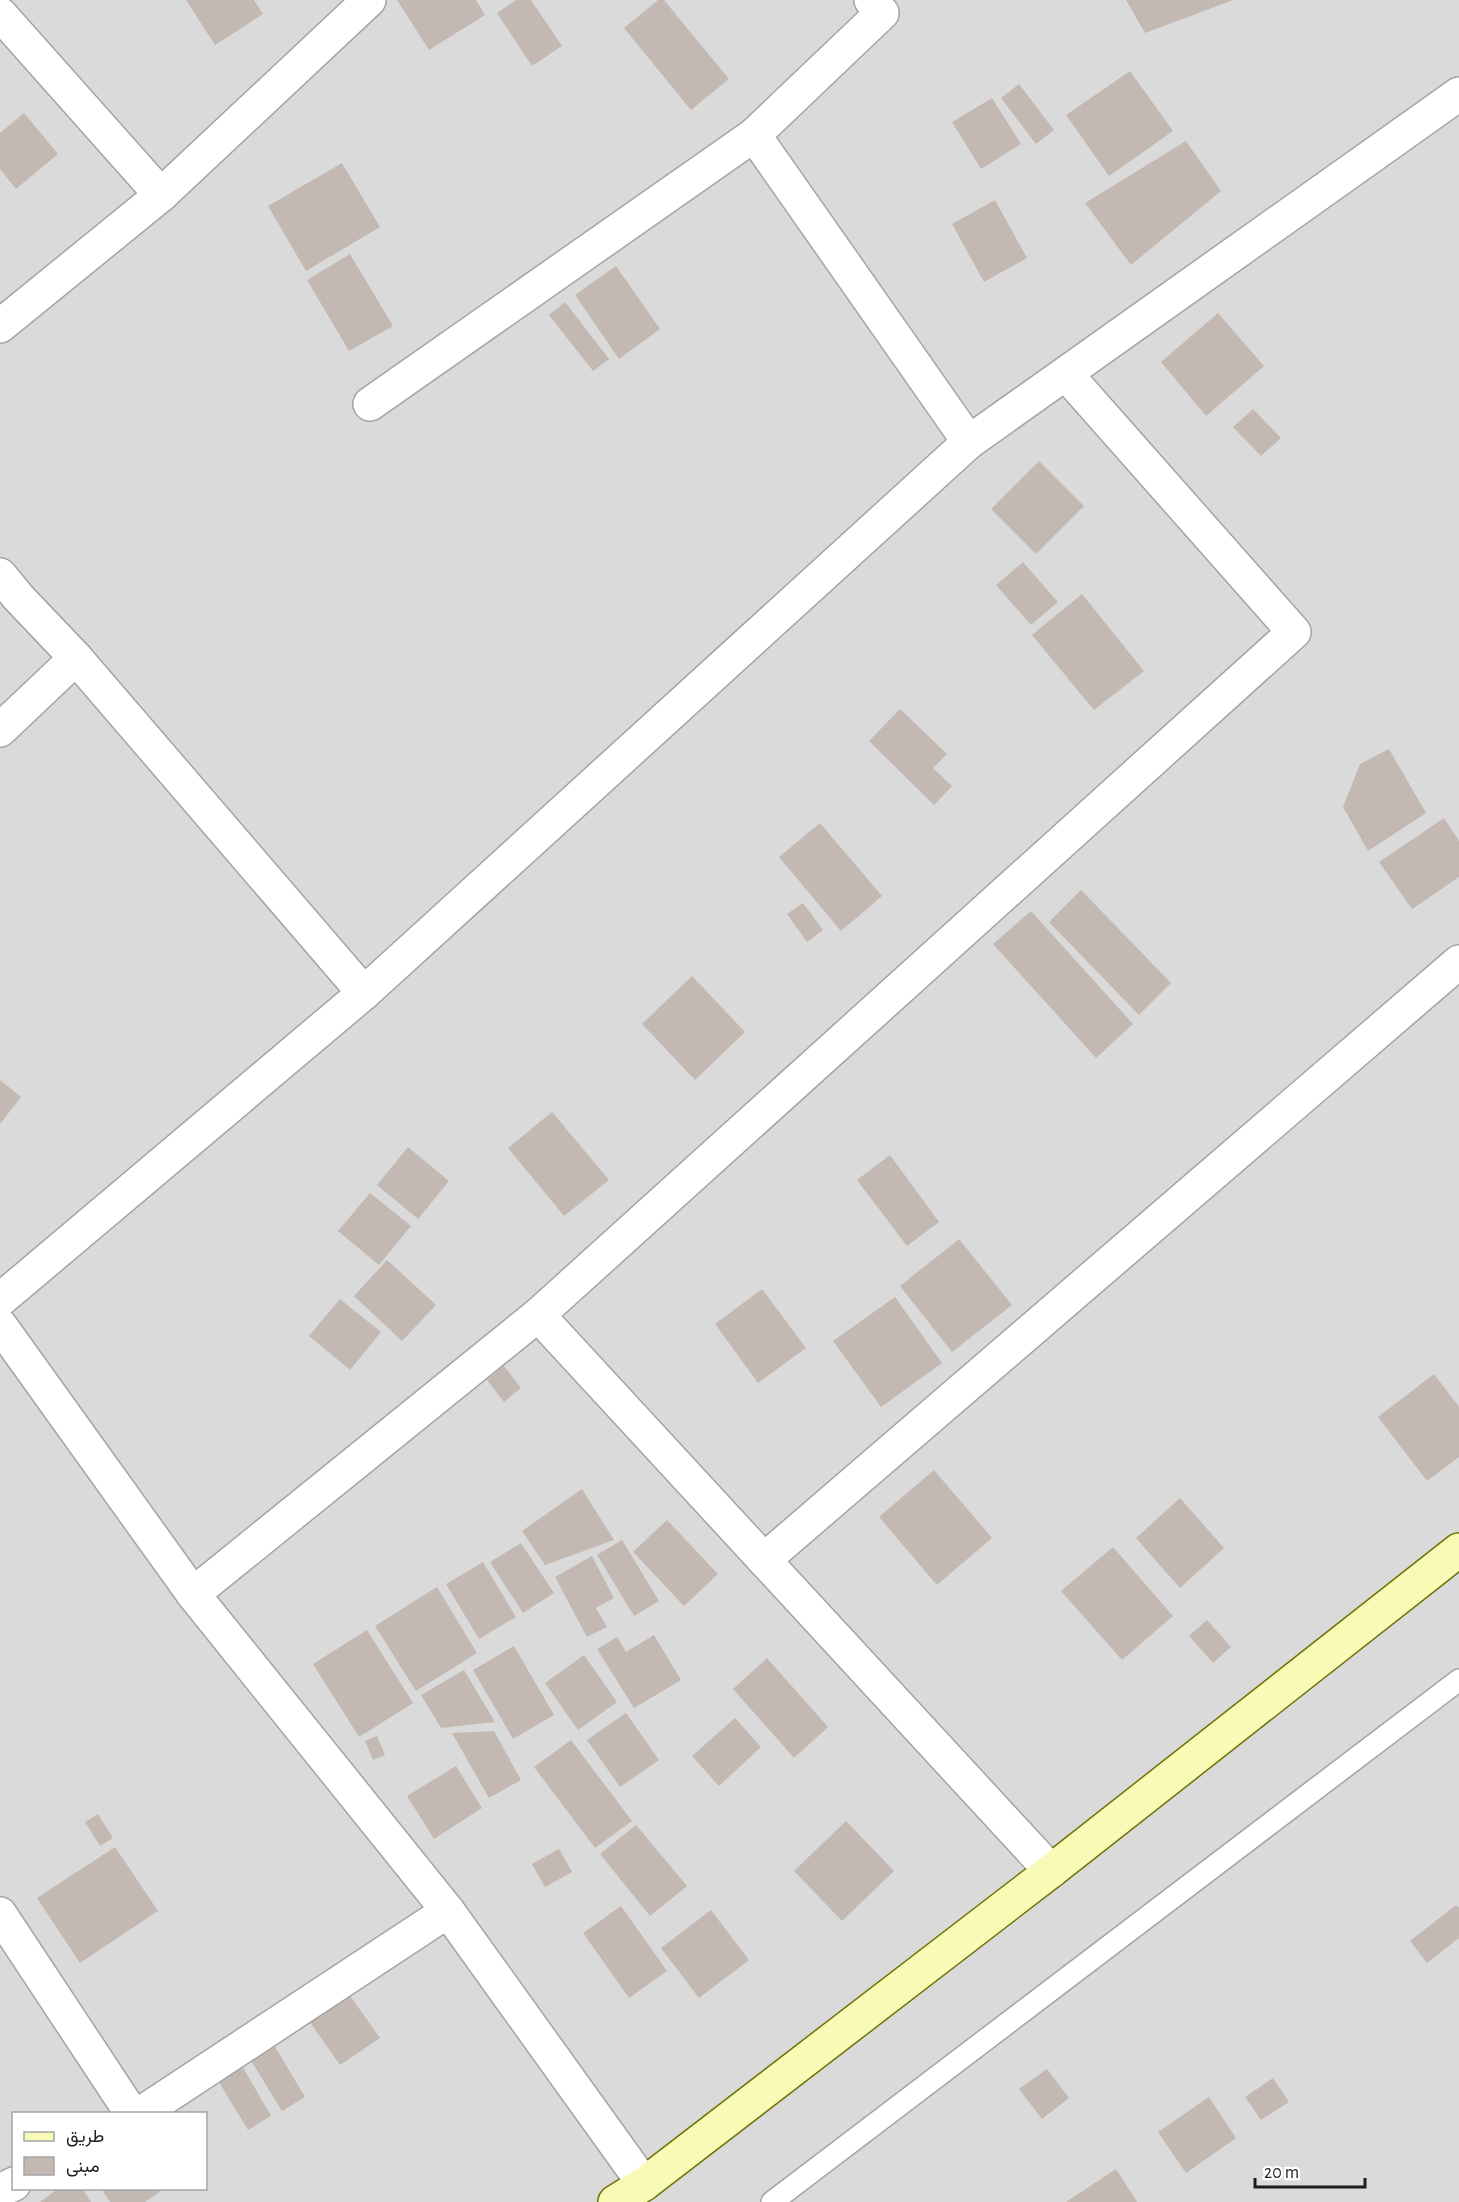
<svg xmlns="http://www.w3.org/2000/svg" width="1459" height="2202" font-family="'Alegreya Sans',Vazirmatn,sans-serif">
<rect width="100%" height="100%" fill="#eeeae3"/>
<path fill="#dbdada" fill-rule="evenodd" d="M 0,0 L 1459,0 L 1459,2202 L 0,2202 ZM 14,2114 L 206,2114 L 206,2188 L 14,2188 Z"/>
<g fill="#c3b9b2">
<path d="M 186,0 L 254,0 L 263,14 L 215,45 Z"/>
<path d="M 397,0 L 476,0 L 485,15 L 429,50 Z"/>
<path d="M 516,0 L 531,0 L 562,46 L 532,66 L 497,13 Z"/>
<path d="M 658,0 L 664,0 L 729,79 L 691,110 L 624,28 Z"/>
<path d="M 1126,0 L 1233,0 L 1145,33 Z"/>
<path d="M 1130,71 L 1173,131 L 1109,176 L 1066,115 Z"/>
<path d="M 1019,84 L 1054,130 L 1036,144 L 1001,98 Z"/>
<path d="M 992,98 L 1021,144 L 981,169 L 952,122 Z"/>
<path d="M 24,113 L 58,154 L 16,189 L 0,169 L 0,133 Z"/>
<path d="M 1186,141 L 1221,191 L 1131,265 L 1085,203 Z"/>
<path d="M 342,163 L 380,227 L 306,271 L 268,206 Z"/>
<path d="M 995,200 L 1027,258 L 984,282 L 952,224 Z"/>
<path d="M 350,254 L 393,326 L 349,351 L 307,280 Z"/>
<path d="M 616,266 L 660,329 L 619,359 L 575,295 Z"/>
<path d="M 565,302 L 609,359 L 593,371 L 549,315 Z"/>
<path d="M 1218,313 L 1264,366 L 1206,416 L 1161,362 Z"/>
<path d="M 1253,409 L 1281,438 L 1261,456 L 1233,427 Z"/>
<path d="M 1039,461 L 1084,506 L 1036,554 L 991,509 Z"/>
<path d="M 1023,562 L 1058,602 L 1031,625 L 996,585 Z"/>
<path d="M 1082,594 L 1144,671 L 1094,710 L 1032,635 Z"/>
<path d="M 900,709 L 947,754 L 933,768 L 952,786 L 934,805 L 869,741 Z"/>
<path d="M 1389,749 L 1426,813 L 1368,851 L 1343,807 L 1360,764 Z"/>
<path d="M 1444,818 L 1459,841 L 1459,877 L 1412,909 L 1379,862 Z"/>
<path d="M 820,823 L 882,896 L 841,931 L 779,857 Z"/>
<path d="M 1081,890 L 1171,983 L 1139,1015 L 1049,922 Z"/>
<path d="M 803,903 L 823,930 L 807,942 L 787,914 Z"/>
<path d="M 1031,911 L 1133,1024 L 1096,1058 L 993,944 Z"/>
<path d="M 692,976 L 745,1032 L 695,1080 L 642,1024 Z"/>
<path d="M 0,1080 L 21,1097 L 0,1124 Z"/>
<path d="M 552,1112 L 609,1180 L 564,1216 L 508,1148 Z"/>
<path d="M 408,1147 L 449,1181 L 418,1219 L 377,1185 Z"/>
<path d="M 890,1155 L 939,1222 L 907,1246 L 857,1180 Z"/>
<path d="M 370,1193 L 411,1226 L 379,1265 L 338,1231 Z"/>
<path d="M 959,1239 L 1012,1305 L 952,1352 L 900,1286 Z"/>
<path d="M 387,1260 L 436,1305 L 402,1341 L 354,1296 Z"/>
<path d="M 762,1289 L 806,1348 L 758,1383 L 715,1324 Z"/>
<path d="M 895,1297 L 942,1363 L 881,1407 L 833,1341 Z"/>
<path d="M 340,1299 L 381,1332 L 350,1370 L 309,1336 Z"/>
<path d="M 504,1366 L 521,1388 L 504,1402 L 487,1380 Z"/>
<path d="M 1434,1374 L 1459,1407 L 1459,1457 L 1427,1481 L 1378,1417 Z"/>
<path d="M 934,1470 L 992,1538 L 937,1585 L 879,1517 Z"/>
<path d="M 582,1489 L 614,1540 L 545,1565 L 522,1531 Z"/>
<path d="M 1180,1498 L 1224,1548 L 1180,1588 L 1136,1538 Z"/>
<path d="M 667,1520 L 718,1574 L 684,1606 L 633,1552 Z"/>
<path d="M 622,1540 L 659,1601 L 634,1616 L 597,1555 Z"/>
<path d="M 521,1543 L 554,1593 L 523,1613 L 490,1562 Z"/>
<path d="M 1113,1547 L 1173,1616 L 1122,1660 L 1061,1591 Z"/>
<path d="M 592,1556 L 614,1598 L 596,1608 L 607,1627 L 587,1637 L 555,1577 Z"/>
<path d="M 483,1562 L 516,1617 L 479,1639 L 446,1584 Z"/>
<path d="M 437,1587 L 477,1653 L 416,1691 L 375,1626 Z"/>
<path d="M 1207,1620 L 1231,1647 L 1213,1663 L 1189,1636 Z"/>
<path d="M 367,1630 L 413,1703 L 359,1737 L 313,1664 Z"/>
<path d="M 654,1635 L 681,1680 L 634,1708 L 597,1649 L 617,1637 L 626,1652 Z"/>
<path d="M 514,1646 L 554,1715 L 513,1739 L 473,1670 Z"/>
<path d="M 584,1655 L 617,1702 L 578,1730 L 545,1683 Z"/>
<path d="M 767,1658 L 828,1727 L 794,1758 L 733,1689 Z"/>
<path d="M 464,1670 L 495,1722 L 441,1728 L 421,1695 Z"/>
<path d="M 626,1713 L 659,1760 L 620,1787 L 587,1740 Z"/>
<path d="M 735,1718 L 761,1747 L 719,1786 L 692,1756 Z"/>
<path d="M 494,1731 L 521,1780 L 489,1798 L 452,1733 Z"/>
<path d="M 377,1736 L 385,1755 L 373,1760 L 365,1741 Z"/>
<path d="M 571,1740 L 632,1821 L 595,1848 L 534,1767 Z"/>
<path d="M 456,1766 L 482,1808 L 434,1839 L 407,1796 Z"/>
<path d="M 98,1814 L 113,1838 L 100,1846 L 85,1822 Z"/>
<path d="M 846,1821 L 894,1871 L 842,1921 L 794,1871 Z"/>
<path d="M 636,1825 L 687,1886 L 650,1916 L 600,1854 Z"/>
<path d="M 115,1847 L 158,1911 L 80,1963 L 37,1898 Z"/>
<path d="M 559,1849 L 572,1872 L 545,1887 L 532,1864 Z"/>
<path d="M 1456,1905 L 1459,1908 L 1459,1938 L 1427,1963 L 1410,1941 Z"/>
<path d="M 621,1906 L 667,1971 L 629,1998 L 583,1933 Z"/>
<path d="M 711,1910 L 749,1960 L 699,1998 L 661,1948 Z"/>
<path d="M 346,1990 L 380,2038 L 340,2065 L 307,2018 Z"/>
<path d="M 274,2045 L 305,2097 L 282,2111 L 250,2059 Z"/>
<path d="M 241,2064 L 271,2116 L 248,2130 L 217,2079 Z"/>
<path d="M 1047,2069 L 1069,2098 L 1042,2119 L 1019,2089 Z"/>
<path d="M 1273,2078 L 1289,2102 L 1261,2120 L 1245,2097 Z"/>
<path d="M 1209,2097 L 1236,2138 L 1186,2173 L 1158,2132 Z"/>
<path d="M 1116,2169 L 1137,2202 L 1066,2202 Z"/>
<path d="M 59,2188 L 82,2188 L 91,2202 L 40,2202 Z"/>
<path d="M 101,2188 L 160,2188 L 161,2191 L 145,2202 L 110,2202 Z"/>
</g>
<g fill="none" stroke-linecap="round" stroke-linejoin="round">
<defs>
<path id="lane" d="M 772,2202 L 1459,1680"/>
<g id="street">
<path d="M 0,14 L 161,195"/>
<path d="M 754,135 L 969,442"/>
<path d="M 0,326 L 161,195 L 369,0"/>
<path d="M 370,404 L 754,135 L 882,13 L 871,0"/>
<path d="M 0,575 L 18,597 L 76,658 L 364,993"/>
<path d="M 0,730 L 76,658"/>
<path d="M 0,1300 L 364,993 L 969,442 L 1459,94"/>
<path d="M 538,1315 L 1051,1871"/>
<path d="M 0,1325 L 193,1594 L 448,1911 L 644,2184"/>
<path d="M 764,1560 L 1459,962"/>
<path d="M 193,1594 L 538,1315 L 1294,632 L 1066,374"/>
<path d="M 0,1914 L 132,2114"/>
<path d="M 140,2114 L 448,1911"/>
<path d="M 0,2191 L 14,2184"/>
</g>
<path id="secondary" d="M 615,2202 L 644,2184 L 1051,1871 L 1459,1550"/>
</defs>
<use href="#lane" stroke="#a4a4a4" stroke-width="24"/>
<use href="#street" stroke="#a4a4a4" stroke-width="36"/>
<use href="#secondary" stroke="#6c7404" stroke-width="36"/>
<use href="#lane" stroke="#fff" stroke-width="21"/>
<use href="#street" stroke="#fff" stroke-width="33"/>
<use href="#secondary" stroke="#f9fab6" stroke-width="33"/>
</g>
<rect x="12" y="2112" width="195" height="78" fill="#ffffff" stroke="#a5a5a5" stroke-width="1.5"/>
<rect x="24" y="2132" width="30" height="9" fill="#f9fab6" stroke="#a5a5a5" stroke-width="1.5"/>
<text x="66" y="2142" font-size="18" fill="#1d1d1d">طريق</text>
<rect x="24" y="2157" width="30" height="18" fill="#c3b9b2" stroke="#a5a5a5" stroke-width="1.5"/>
<text x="66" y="2172" font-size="18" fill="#1d1d1d">مبنى</text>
<path d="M1255 2178v9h110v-9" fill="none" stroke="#1d1d1d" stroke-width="3"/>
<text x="1264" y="2178" font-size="18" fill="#1d1d1d" stroke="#ffffff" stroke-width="4.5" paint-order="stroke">20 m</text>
</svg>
